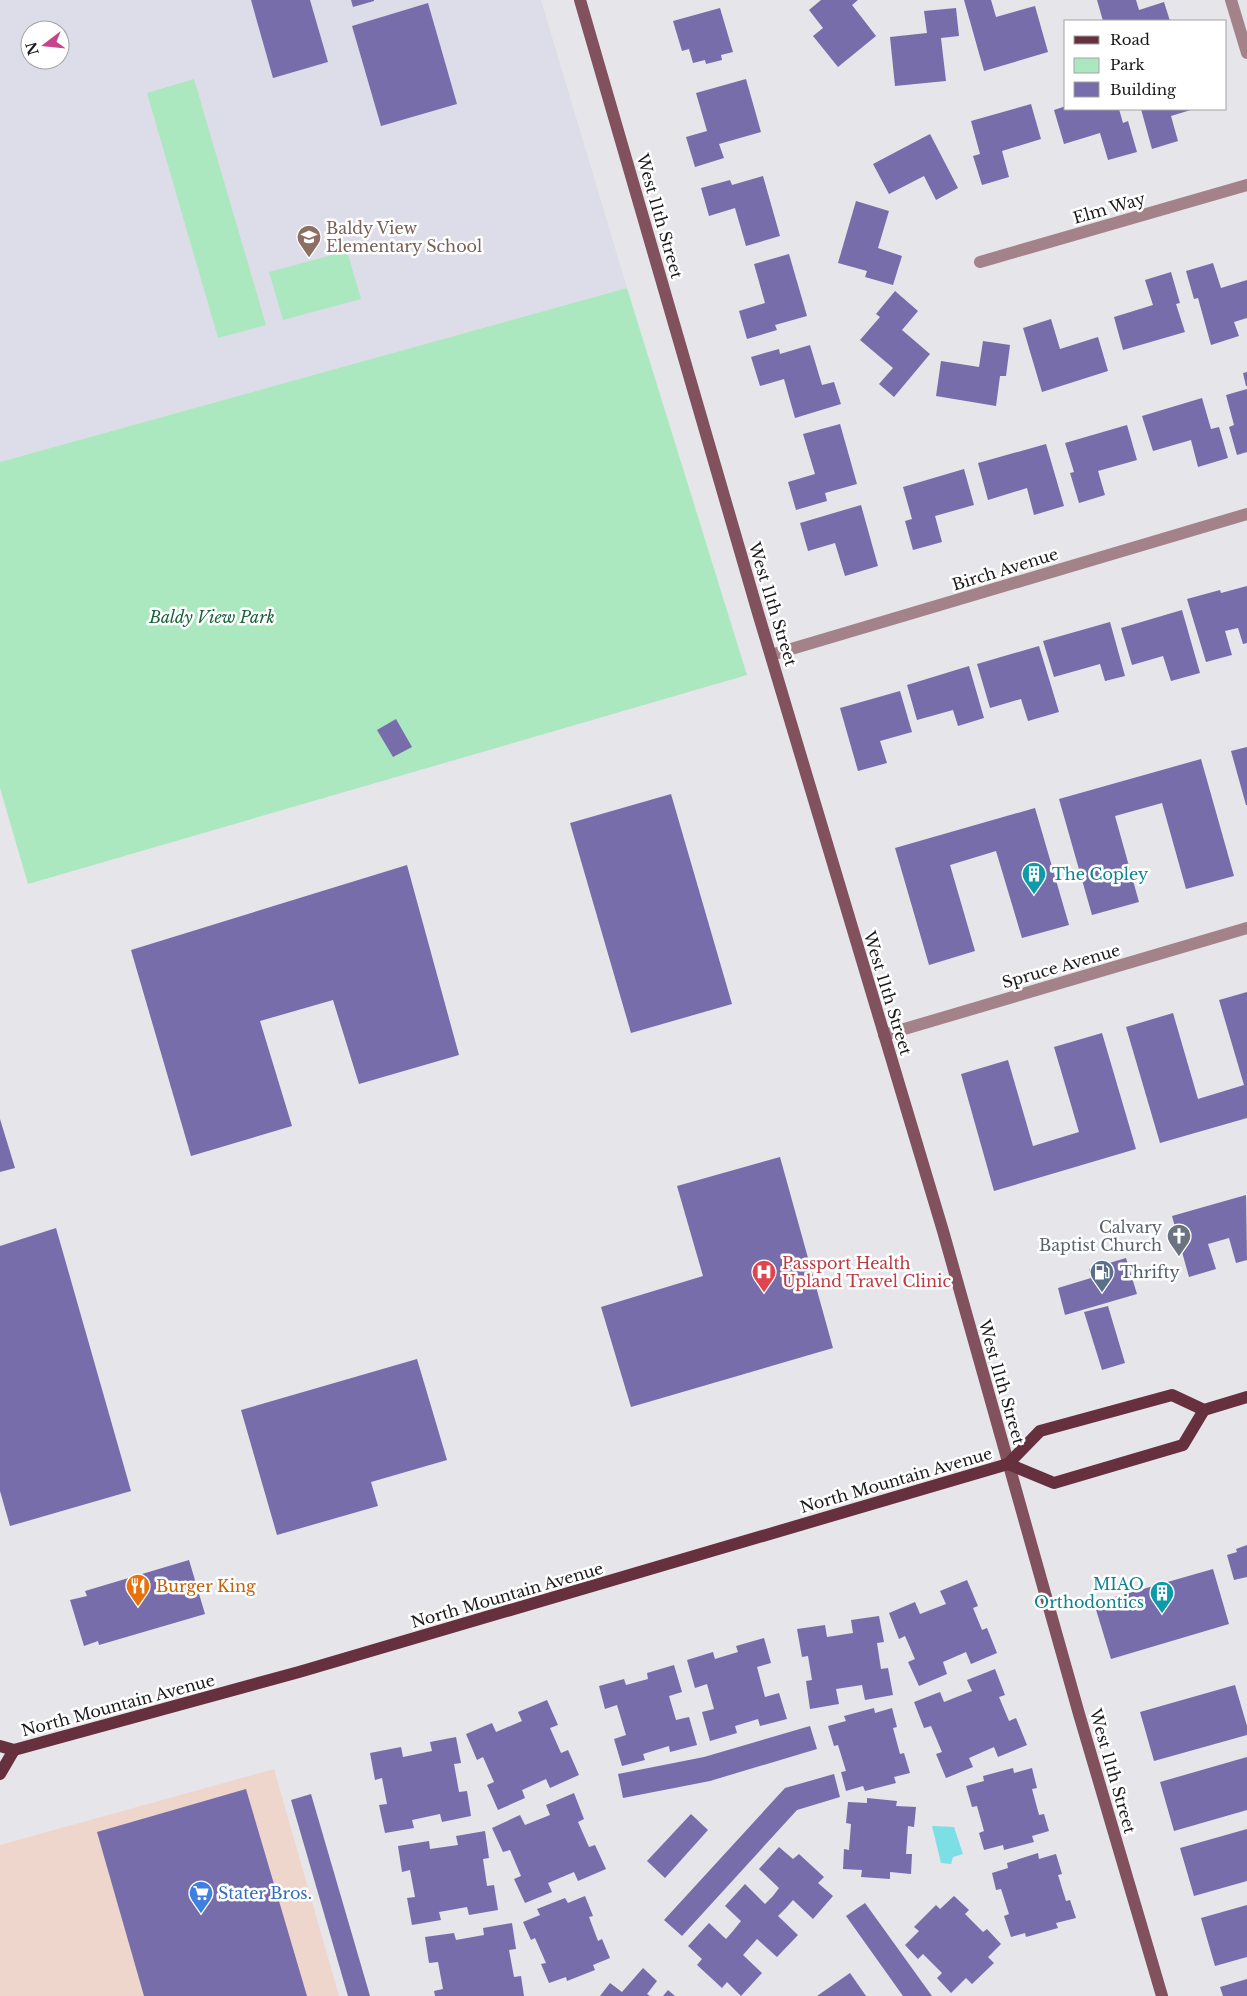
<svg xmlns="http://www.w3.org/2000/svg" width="1247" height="1996" font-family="'Libre Baskerville',serif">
<rect width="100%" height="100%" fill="#e5e5ea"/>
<path fill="#efd6cd" d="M 274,1769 L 339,1996 L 0,1996 L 0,1845 Z"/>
<path fill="#dddce9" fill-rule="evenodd" d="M 0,0 L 541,0 L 627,288 L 0,462 ZM 30,30 L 60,30 L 60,60 L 30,60 Z"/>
<g fill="#ace8bf">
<path d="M 194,79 L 266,325 L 218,338 L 147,93 Z"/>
<path d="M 347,251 L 361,299 L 283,320 L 269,272 Z"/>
<path d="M 627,288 L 747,675 L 28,884 L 0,788 L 0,462 Z"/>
</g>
<path fill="#7bdfe5" d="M 932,1826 L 954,1827 L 963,1854 L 953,1857 L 951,1864 L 941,1863 Z"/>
<g fill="#776dab">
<path d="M 251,0 L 310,0 L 328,62 L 273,78 Z"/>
<path d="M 351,0 L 374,0 L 374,1 L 353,7 Z"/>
<path d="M 821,0 L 858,0 L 852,5 L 876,36 L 838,67 L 813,36 L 823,28 L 809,10 Z"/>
<path d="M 964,0 L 991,0 L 996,17 L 1035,6 L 1048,52 L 984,71 Z"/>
<path d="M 1097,0 L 1136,0 L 1139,10 L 1164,2 L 1170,21 L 1103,21 Z"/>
<path d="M 428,3 L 457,104 L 381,126 L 352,26 Z"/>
<path d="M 720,8 L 733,52 L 721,55 L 722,60 L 706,64 L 705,60 L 693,63 L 689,49 L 682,51 L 673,21 Z"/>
<path d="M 956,8 L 959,36 L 941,38 L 946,81 L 895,86 L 890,37 L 927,33 L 924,11 Z"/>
<path d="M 746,79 L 761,132 L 719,144 L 724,158 L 695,167 L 686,137 L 707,131 L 696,93 Z"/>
<path d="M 1031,104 L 1041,139 L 1002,151 L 1009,177 L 982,185 L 973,156 L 980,154 L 971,121 Z"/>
<path d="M 1066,106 L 1066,109 L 1119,109 L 1123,123 L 1128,121 L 1137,152 L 1108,160 L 1100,133 L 1064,144 L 1054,110 Z"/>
<path d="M 1141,109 L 1194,109 L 1171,116 L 1178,141 L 1152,149 Z"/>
<path d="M 930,134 L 958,188 L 936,200 L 924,176 L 889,194 L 873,164 Z"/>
<path d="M 763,176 L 780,236 L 746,246 L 735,208 L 709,216 L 701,188 L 730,180 L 732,185 Z"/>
<path d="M 856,201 L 889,211 L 878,248 L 902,256 L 893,285 L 865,277 L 867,271 L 838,263 Z"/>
<path d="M 789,254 L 807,316 L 775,325 L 777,330 L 747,339 L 739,311 L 765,303 L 754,264 Z"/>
<path d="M 1213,263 L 1221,288 L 1247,280 L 1247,318 L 1234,322 L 1239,336 L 1211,345 L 1198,298 L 1194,299 L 1186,271 Z"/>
<path d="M 1171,272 L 1180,303 L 1176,304 L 1185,332 L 1123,350 L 1114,317 L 1153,305 L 1145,280 Z"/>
<path d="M 895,291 L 918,311 L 902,330 L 930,354 L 894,397 L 879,384 L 893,368 L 860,340 L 880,317 L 876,314 Z"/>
<path d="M 1051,319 L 1060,349 L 1098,337 L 1108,371 L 1042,392 L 1023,328 Z"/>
<path d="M 983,341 L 1010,345 L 1006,376 L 1000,376 L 996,406 L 936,396 L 941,361 L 979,367 Z"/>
<path d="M 810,345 L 822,385 L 834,382 L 841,404 L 795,418 L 784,379 L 760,386 L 751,357 L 779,349 L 780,354 Z"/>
<path d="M 1247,372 L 1247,386 L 1246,386 L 1243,373 Z"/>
<path d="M 1247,389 L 1247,452 L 1237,455 L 1229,427 L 1234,425 L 1226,395 Z"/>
<path d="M 1202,398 L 1211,429 L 1219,427 L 1228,458 L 1198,467 L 1191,440 L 1153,451 L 1142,416 Z"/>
<path d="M 840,424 L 857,484 L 825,493 L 827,501 L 796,510 L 788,482 L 815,474 L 803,434 Z"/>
<path d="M 1127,425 L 1137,460 L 1098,471 L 1105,495 L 1079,503 L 1070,473 L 1074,472 L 1065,443 Z"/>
<path d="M 1046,444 L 1064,506 L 1034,515 L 1027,488 L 988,500 L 978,463 Z"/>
<path d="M 964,469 L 974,505 L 935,516 L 942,542 L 913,550 L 905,521 L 912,519 L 903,487 Z"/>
<path d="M 861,505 L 878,566 L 845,576 L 835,543 L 808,551 L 800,523 Z"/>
<path d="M 1247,586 L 1247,643 L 1243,644 L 1238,628 L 1225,631 L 1232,655 L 1206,662 L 1187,599 L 1220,590 L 1221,593 Z"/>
<path d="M 1182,610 L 1200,673 L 1171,681 L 1163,656 L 1132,665 L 1121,628 Z"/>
<path d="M 1110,622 L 1125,676 L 1105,681 L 1100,664 L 1054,677 L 1043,641 Z"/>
<path d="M 1039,646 L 1059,712 L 1028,721 L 1021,699 L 990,708 L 977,664 Z"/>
<path d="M 969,666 L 984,718 L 958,726 L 953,710 L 917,720 L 907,685 Z"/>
<path d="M 900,691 L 912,732 L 880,741 L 887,763 L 858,771 L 840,708 Z"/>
<path d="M 396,719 L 412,747 L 393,757 L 377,730 Z"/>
<path d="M 1247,747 L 1247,805 L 1246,805 L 1231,751 Z"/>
<path d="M 1201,759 L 1234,876 L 1186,889 L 1162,803 L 1115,816 L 1139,902 L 1092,915 L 1059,799 Z"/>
<path d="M 671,794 L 732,1004 L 631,1033 L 570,823 Z"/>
<path d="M 1035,808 L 1069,925 L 1022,938 L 996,851 L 950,865 L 975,951 L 929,965 L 895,848 Z"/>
<path d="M 407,865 L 459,1055 L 359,1084 L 333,1000 L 260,1021 L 292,1126 L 191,1156 L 131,950 Z"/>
<path d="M 1247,992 L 1247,1118 L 1160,1143 L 1126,1027 L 1173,1013 L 1198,1099 L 1244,1085 L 1219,1000 Z"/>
<path d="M 1102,1033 L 1136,1149 L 994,1191 L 961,1074 L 1008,1060 L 1033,1146 L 1079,1132 L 1054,1047 Z"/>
<path d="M 0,1119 L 15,1168 L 0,1172 Z"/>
<path d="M 780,1157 L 833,1348 L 631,1407 L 601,1307 L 703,1276 L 677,1186 Z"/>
<path d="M 1246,1195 L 1247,1260 L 1236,1263 L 1229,1238 L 1208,1244 L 1216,1269 L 1189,1277 L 1172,1216 Z"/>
<path d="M 56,1228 L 131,1491 L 10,1526 L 0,1491 L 0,1246 Z"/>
<path d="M 1126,1258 L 1137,1294 L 1065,1315 L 1058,1288 L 1091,1278 L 1089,1269 Z"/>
<path d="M 1108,1306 L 1125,1363 L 1102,1370 L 1084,1312 Z"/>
<path d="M 417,1359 L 447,1460 L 371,1482 L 378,1506 L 277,1535 L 241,1410 Z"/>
<path d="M 1247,1545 L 1247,1577 L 1234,1580 L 1227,1555 L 1237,1552 L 1236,1549 Z"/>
<path d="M 189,1560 L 205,1614 L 99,1645 L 98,1641 L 84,1646 L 70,1600 L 87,1596 L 85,1591 Z"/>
<path d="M 1213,1569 L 1229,1624 L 1111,1659 L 1094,1603 Z"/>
<path d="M 967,1580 L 978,1606 L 973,1608 L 982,1630 L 987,1628 L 997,1653 L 971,1664 L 966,1652 L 943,1662 L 947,1674 L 919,1686 L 908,1662 L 915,1659 L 905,1636 L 899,1639 L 889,1613 L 915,1602 L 920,1614 L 946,1604 L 940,1591 Z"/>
<path d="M 879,1616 L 884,1642 L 877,1643 L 881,1669 L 888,1668 L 893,1695 L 865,1700 L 862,1685 L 836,1689 L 839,1704 L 810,1709 L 806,1681 L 812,1680 L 808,1656 L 802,1657 L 797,1629 L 825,1625 L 827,1637 L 853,1633 L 851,1620 Z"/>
<path d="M 764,1638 L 771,1663 L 757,1667 L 765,1697 L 779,1693 L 787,1719 L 760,1726 L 758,1719 L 735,1726 L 737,1733 L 710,1741 L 702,1712 L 714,1709 L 707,1684 L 695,1688 L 687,1660 L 713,1652 L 715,1659 L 738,1652 L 736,1646 Z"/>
<path d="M 674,1665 L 682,1692 L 669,1696 L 676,1720 L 689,1717 L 697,1745 L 670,1752 L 669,1746 L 643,1754 L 645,1760 L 622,1766 L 614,1739 L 626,1735 L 617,1705 L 605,1709 L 599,1686 L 624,1679 L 626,1685 L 648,1679 L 647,1673 Z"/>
<path d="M 995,1669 L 1005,1695 L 999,1697 L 1009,1721 L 1016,1718 L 1027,1745 L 998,1757 L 994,1747 L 969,1758 L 973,1767 L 946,1778 L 936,1754 L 942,1752 L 931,1726 L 924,1728 L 914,1702 L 940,1692 L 944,1702 L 972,1691 L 967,1680 Z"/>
<path d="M 1235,1685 L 1247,1726 L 1247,1735 L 1154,1761 L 1140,1712 Z"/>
<path d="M 547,1700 L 558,1725 L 550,1728 L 561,1753 L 568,1750 L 579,1775 L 550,1788 L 546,1779 L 522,1790 L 525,1798 L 498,1810 L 487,1785 L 494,1782 L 483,1757 L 477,1760 L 466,1734 L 492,1723 L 496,1732 L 522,1721 L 518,1712 Z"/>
<path d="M 874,1708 L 875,1713 L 892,1708 L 897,1727 L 893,1728 L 900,1754 L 904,1753 L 910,1773 L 894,1777 L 896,1783 L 865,1791 L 863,1786 L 846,1791 L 841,1772 L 846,1771 L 838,1745 L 834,1746 L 828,1726 L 846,1721 L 844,1716 Z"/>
<path d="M 810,1726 L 817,1749 L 710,1781 L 623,1798 L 618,1774 L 704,1757 Z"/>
<path d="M 456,1737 L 461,1763 L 454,1764 L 459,1792 L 467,1791 L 471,1816 L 442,1822 L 440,1814 L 412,1820 L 414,1828 L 385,1833 L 379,1805 L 387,1804 L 382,1778 L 375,1780 L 370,1753 L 401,1747 L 403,1757 L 432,1751 L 430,1742 Z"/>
<path d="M 1247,1757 L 1247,1810 L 1174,1831 L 1160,1782 Z"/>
<path d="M 1013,1768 L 1014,1773 L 1032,1768 L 1037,1788 L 1032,1789 L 1039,1815 L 1044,1814 L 1049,1831 L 1032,1836 L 1034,1842 L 1004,1850 L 1003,1845 L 984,1850 L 979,1833 L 984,1831 L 977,1806 L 972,1807 L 966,1786 L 984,1781 L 983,1776 Z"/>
<path d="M 834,1774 L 840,1797 L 797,1810 L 682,1936 L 664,1920 L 785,1788 Z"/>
<path d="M 246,1789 L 307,1996 L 144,1996 L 97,1832 Z"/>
<path d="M 574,1793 L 584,1819 L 578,1822 L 589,1847 L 595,1845 L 606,1869 L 578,1881 L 574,1872 L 548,1883 L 552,1892 L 525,1903 L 514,1879 L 521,1876 L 510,1850 L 503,1852 L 492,1828 L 520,1815 L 525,1825 L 550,1815 L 546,1805 Z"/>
<path d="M 311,1794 L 370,1996 L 348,1996 L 291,1800 Z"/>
<path d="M 867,1798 L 897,1801 L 896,1806 L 916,1807 L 914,1827 L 908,1826 L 906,1854 L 912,1854 L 911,1874 L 890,1872 L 890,1879 L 861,1877 L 862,1870 L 843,1869 L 844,1849 L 849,1850 L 851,1824 L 846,1823 L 848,1802 L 867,1803 Z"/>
<path d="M 691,1814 L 708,1830 L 665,1878 L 647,1861 Z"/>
<path d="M 1247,1829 L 1247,1881 L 1194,1896 L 1180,1848 Z"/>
<path d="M 485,1831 L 489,1858 L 483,1859 L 487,1886 L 494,1885 L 498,1910 L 469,1915 L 467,1907 L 439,1912 L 441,1920 L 412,1925 L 407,1898 L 415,1897 L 410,1870 L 402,1872 L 398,1846 L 429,1841 L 430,1849 L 458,1845 L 456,1836 Z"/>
<path d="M 779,1847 L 793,1859 L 799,1854 L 824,1877 L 818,1883 L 833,1896 L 813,1919 L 793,1900 L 786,1908 L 778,1916 L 798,1935 L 777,1957 L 757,1939 L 743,1955 L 762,1973 L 741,1996 L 727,1982 L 722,1988 L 697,1965 L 702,1959 L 688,1946 L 709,1923 L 726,1939 L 733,1931 L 741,1921 L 725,1906 L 745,1884 L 765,1904 L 773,1896 L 779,1888 L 759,1869 Z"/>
<path d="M 1038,1853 L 1039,1859 L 1056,1854 L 1062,1874 L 1058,1875 L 1066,1901 L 1070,1900 L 1076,1918 L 1056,1923 L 1058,1928 L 1026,1937 L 1025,1933 L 1011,1937 L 1004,1916 L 1009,1914 L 1001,1889 L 996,1890 L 992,1873 L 1008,1868 L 1007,1863 Z"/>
<path d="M 585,1896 L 593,1916 L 589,1917 L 598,1941 L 602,1939 L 610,1958 L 593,1965 L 595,1970 L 567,1981 L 566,1977 L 549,1983 L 541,1964 L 546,1963 L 535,1938 L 531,1940 L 523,1922 L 540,1915 L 537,1909 L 565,1898 L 568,1903 Z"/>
<path d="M 954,1896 L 969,1910 L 965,1914 L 983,1932 L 987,1929 L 1001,1944 L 988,1957 L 994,1963 L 972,1984 L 966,1978 L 951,1993 L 937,1978 L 942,1973 L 923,1954 L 918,1959 L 905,1945 L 919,1931 L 914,1927 L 936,1905 L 940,1909 Z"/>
<path d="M 865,1903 L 932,1996 L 903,1996 L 846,1916 Z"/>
<path d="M 1247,1905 L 1247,1957 L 1215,1966 L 1201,1918 Z"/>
<path d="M 512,1923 L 516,1949 L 509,1950 L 514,1977 L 521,1976 L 524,1996 L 435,1996 L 434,1991 L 443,1989 L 438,1962 L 429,1963 L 425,1937 L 454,1933 L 456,1940 L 484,1935 L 483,1928 Z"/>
<path d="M 643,1968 L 657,1981 L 647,1994 L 650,1996 L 600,1996 L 610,1983 L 622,1992 Z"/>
<path d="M 850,1973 L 866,1996 L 817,1996 Z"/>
<path d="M 1247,1979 L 1247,1996 L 1223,1996 L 1220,1987 Z"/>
<path d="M 668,1990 L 675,1996 L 663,1996 Z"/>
</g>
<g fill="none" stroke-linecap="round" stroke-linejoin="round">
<g stroke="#a38289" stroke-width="12">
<path d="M 1231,0 L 1247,53"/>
<path d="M 980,262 L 1247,185"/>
<path d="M 771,655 L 1247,514"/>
<path d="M 884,1035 L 1247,928"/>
</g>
<path stroke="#81525d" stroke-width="12" d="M 580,0 L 758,613 L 943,1231 L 1079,1714 L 1162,1996"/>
<g stroke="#67303f" stroke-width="12">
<path d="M 1008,1464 L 1054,1483 L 1183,1445 L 1204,1410"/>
<path d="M 0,1746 L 14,1750 L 299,1672 L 1008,1464 L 1040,1431 L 1172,1395 L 1204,1410 L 1247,1397"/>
<path d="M 0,1774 L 14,1750"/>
</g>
</g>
<defs>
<symbol id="school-pin" viewBox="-11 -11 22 30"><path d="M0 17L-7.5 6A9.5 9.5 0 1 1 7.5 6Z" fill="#8d6e63" stroke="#fff"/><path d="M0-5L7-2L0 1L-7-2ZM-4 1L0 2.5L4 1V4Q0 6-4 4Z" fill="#fff"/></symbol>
<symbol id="building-pin" viewBox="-11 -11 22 30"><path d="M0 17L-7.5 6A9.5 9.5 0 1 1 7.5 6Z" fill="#0f9aa8" stroke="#fff"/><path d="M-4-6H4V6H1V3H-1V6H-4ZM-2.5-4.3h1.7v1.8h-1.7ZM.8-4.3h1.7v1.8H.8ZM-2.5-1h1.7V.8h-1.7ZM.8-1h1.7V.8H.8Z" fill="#fff"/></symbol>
<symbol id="church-pin" viewBox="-11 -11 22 30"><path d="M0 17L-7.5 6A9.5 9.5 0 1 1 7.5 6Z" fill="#6b7280" stroke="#fff"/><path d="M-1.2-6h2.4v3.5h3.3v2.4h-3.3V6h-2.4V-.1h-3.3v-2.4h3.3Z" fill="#fff"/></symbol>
<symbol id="hospital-pin" viewBox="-11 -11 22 30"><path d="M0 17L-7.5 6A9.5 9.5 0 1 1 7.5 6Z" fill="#e0444e" stroke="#fff"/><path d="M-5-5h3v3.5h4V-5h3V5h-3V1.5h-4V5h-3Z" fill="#fff"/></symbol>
<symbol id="fuel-pin" viewBox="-11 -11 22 30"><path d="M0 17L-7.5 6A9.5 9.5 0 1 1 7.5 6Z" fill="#5c6f8a" stroke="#fff"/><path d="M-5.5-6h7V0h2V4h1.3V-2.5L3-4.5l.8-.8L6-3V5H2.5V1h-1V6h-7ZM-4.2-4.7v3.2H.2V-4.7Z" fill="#fff"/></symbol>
<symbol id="restaurant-pin" viewBox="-11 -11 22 30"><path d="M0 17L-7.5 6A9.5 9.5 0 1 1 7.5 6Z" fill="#e8710a" stroke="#fff"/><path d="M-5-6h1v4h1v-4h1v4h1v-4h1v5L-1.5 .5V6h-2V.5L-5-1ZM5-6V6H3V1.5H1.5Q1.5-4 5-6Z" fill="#fff"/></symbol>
<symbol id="supermarket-pin" viewBox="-11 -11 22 30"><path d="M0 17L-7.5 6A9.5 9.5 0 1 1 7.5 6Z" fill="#3f7fe0" stroke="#fff"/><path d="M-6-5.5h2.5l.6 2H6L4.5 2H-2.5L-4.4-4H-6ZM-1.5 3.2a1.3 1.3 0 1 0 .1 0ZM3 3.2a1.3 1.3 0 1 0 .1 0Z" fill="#fff"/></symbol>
</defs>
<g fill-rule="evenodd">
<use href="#school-pin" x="295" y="223" width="28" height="38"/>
<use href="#building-pin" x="1020" y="860" width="28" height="38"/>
<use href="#church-pin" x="1165" y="1222" width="28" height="38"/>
<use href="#hospital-pin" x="750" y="1258" width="28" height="38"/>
<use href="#fuel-pin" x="1088" y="1258" width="28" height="38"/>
<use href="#restaurant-pin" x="124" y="1572" width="28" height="38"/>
<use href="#building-pin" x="1148" y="1579" width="28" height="38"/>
<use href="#supermarket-pin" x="187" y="1879" width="28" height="38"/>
</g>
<g text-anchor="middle" stroke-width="5" stroke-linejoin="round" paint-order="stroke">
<g font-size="16" fill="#1a1a1b" stroke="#fff">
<text transform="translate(1109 208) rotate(-16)" y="6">Elm Way</text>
<text transform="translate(660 216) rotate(74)" y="6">West 11th Street</text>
<text transform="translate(1005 569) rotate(-17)" y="6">Birch Avenue</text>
<text transform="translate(773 604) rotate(73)" y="6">West 11th Street</text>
<text transform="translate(1061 966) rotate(-16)" y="6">Spruce Avenue</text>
<text transform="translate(888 993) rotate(73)" y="6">West 11th Street</text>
<text transform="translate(1002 1382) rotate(74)" y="6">West 11th Street</text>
<text transform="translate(896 1480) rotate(-16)" y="6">North Mountain Avenue</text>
<text transform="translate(507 1595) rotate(-16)" y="6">North Mountain Avenue</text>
<text transform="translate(118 1705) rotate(-15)" y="6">North Mountain Avenue</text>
<text transform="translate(1113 1771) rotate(74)" y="6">West 11th Street</text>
</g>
<g font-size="16" fill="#785e54" stroke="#fff" text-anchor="start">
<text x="326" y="234">Baldy View<tspan x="326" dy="18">Elementary School</tspan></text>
</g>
<g font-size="16" font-style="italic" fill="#18633a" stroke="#fff">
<text x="212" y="623">Baldy View Park</text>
</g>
<g font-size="16" fill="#0d838f" stroke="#fff" text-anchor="start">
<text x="1052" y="880">The Copley</text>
<text x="1144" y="1590" text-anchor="end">MIAO<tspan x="1144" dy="18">Orthodontics</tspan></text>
</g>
<g font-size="16" fill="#5b616d" stroke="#fff" text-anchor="end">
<text x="1162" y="1233">Calvary<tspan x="1162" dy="18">Baptist Church</tspan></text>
</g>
<g font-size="16" fill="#be3a42" stroke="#fff" text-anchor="start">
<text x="782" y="1269">Passport Health<tspan x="782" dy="18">Upland Travel Clinic</tspan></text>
</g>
<g font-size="16" fill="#4e5e75" stroke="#fff" text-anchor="start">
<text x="1120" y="1278">Thrifty</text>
</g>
<g font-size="16" fill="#c56008" stroke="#fff" text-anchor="start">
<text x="156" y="1592">Burger King</text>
</g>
<g font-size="16" fill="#366cbe" stroke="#fff" text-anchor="start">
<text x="218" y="1899">Stater Bros.</text>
</g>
</g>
<rect x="1064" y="20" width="162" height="90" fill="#ffffff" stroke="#a3a3a4"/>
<rect x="1074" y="36" width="25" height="8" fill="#67303f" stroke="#a3a3a4"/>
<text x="1110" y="45" font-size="15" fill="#1a1a1b">Road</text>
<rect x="1074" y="58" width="25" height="15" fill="#ace8bf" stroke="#a3a3a4"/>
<text x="1110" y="70" font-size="15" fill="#1a1a1b">Park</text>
<rect x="1074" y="82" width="25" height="15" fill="#776dab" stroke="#a3a3a4"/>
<text x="1110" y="95" font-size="15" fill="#1a1a1b">Building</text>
<g transform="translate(45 45) rotate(254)"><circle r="24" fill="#ffffff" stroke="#a3a3a4"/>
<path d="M0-4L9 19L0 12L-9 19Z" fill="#c7448b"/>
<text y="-8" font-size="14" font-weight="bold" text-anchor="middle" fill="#1a1a1b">N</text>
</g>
</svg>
